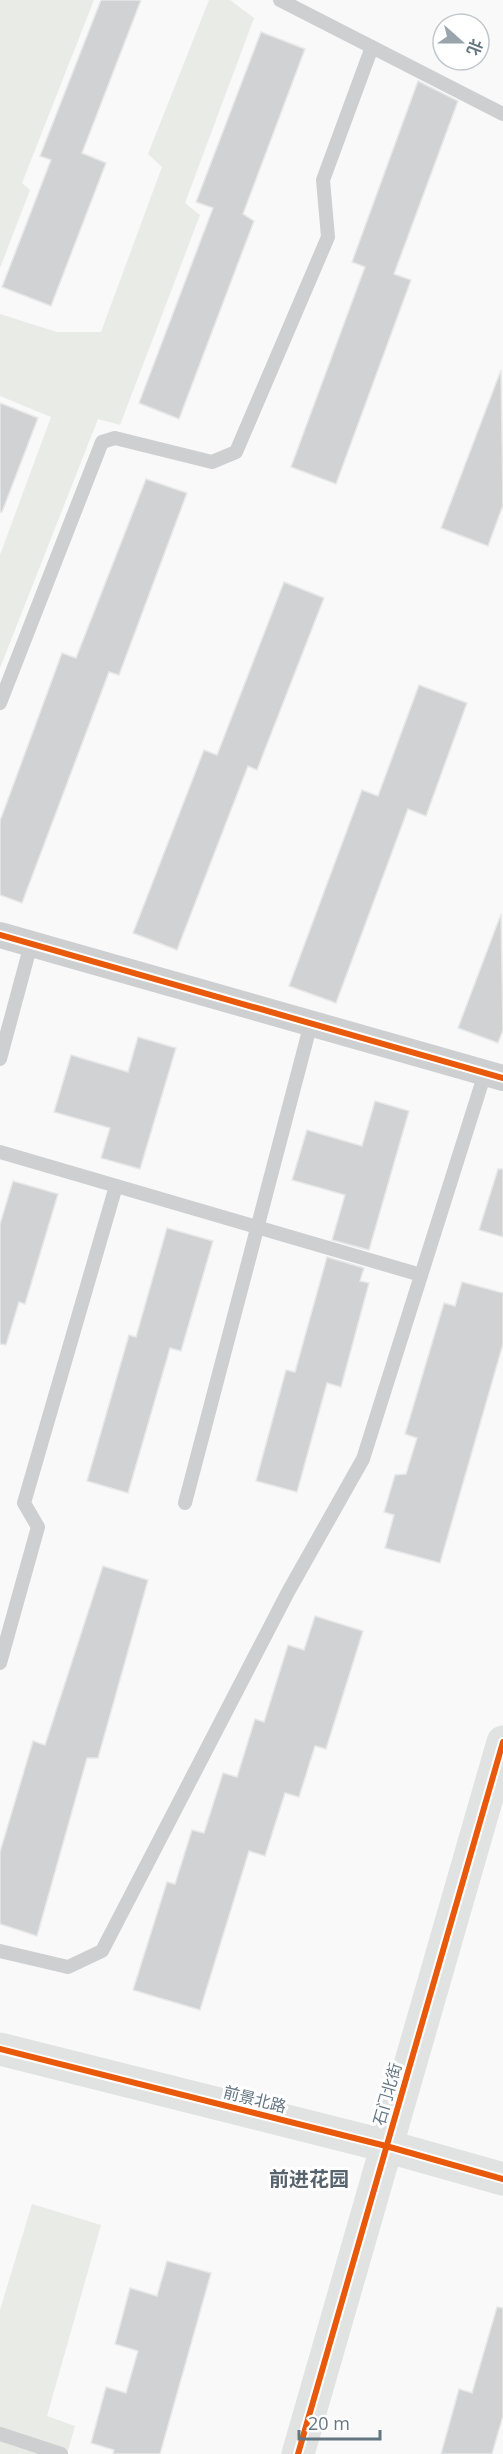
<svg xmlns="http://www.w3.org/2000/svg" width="503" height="2454" font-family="'Open Sans','Noto Sans SC',sans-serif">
<rect width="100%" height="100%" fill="#f9f9f9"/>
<g fill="#e8ebe6">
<path d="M 0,0 L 94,0 L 22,183 L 30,190 L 0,268 Z"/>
<path d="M 209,0 L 230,0 L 254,18 L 185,203 L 200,215 L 120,425 L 98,419 L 0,668 L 0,555 L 51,417 L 0,396 L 0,314 L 57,332 L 101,332 L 162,167 L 148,154 Z"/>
<path d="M 32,2204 L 101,2225 L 47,2416 L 75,2426 L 67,2454 L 0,2454 L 0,2310 Z"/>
</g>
<g fill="#d0d2d3" stroke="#e8e8e8" stroke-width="1.5">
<path d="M 101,0 L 141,0 L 82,153 L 106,163 L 51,306 L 2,287 L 51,160 L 40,156 Z"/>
<path d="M 261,32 L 305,49 L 243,214 L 254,221 L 179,419 L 139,403 L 213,208 L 196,202 Z"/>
<path d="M 418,81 L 458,101 L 394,274 L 411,280 L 336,484 L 291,467 L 365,267 L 352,262 Z"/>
<path d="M 501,370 L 503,505 L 488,546 L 441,528 Z"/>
<path d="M 0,403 L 38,418 L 2,512 L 0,512 Z"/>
<path d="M 146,479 L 187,493 L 119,675 L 109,672 L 22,903 L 0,895 L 0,821 L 62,653 L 76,658 Z"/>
<path d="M 284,582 L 324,598 L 257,770 L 248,766 L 177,950 L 133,933 L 204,750 L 217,755 Z"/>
<path d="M 419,685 L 467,703 L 426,816 L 408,809 L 336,1003 L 289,986 L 362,790 L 378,796 Z"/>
<path d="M 501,914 L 503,1030 L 498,1043 L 458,1028 Z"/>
<path d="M 138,1037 L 176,1048 L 140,1169 L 101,1158 L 110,1128 L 54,1112 L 71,1055 L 128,1072 Z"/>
<path d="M 375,1101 L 409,1111 L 369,1250 L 332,1240 L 345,1195 L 292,1180 L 307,1130 L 362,1146 Z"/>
<path d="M 498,1169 L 503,1169 L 503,1237 L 479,1230 Z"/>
<path d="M 13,1181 L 58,1194 L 25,1304 L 19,1302 L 6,1345 L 0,1344 L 0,1224 Z"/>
<path d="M 167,1228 L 213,1241 L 181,1351 L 170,1348 L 128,1493 L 87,1481 L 129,1335 L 136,1337 Z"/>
<path d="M 327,1257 L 364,1268 L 360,1281 L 369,1283 L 341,1387 L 327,1383 L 297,1492 L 256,1481 L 286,1370 L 295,1372 Z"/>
<path d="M 462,1282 L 503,1293 L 503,1344 L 440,1563 L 385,1548 L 394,1515 L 384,1512 L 395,1475 L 406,1474 L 417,1438 L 405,1434 L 444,1303 L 455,1306 Z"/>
<path d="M 103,1566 L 148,1580 L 98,1758 L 87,1758 L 37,1936 L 0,1924 L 0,1852 L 33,1741 L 45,1745 Z"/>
<path d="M 315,1616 L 363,1631 L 326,1749 L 315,1746 L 299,1797 L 285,1793 L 265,1856 L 249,1851 L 200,2010 L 133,1990 L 167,1882 L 175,1884 L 192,1830 L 204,1833 L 223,1773 L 237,1777 L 255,1719 L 264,1722 L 288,1645 L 304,1650 Z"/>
<path d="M 167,2261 L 211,2273 L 160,2454 L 113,2454 L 114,2450 L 91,2443 L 106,2387 L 126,2393 L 138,2351 L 115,2344 L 130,2288 L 157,2296 Z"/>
<path d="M 497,2307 L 503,2308 L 503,2416 L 492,2454 L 441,2454 L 459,2389 L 472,2393 Z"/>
</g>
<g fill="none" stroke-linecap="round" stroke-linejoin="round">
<g stroke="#cecfd0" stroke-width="14">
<path d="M 280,0 L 503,114"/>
<path d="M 0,703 L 102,442 L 115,438 L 212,462 L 236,452 L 328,237 L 323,180 L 372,47"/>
<path d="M 0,1059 L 31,944"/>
<path d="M 0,1152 L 421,1275"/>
<path d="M 185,1503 L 311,1023"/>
<path d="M 0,1663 L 38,1527 L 24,1503 L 116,1186"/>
<path d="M 0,1951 L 68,1967 L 102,1951 L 288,1592 L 363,1459 L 485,1073"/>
<path d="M 0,2434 L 61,2454"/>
</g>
<path stroke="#cecfd0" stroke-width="26" d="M 0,935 L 503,1078"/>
<g stroke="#e1e2e2" stroke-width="33">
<path d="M 0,2049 L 386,2146 L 503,2179"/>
<path d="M 298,2454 L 503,1742"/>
</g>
<defs>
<g id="cycleway">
<path d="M 0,935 L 503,1078"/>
<path d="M 0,2049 L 386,2146 L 503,2179"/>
<path d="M 298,2454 L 503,1742"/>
</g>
</defs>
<use href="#cycleway" stroke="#fff" stroke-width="10"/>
<use href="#cycleway" stroke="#e8590c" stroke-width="6"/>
</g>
<g text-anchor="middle" stroke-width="6" stroke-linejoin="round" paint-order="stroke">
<g font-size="16" fill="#657683" stroke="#fff">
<text transform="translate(387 2094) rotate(-74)" y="6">石门北街</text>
<text transform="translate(255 2099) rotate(14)" y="6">前景北路</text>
</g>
<g font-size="20" font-weight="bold" fill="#57646e" stroke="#fff">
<text x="309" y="2186">前进花园</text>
</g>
</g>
<g transform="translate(461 42) rotate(111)"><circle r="28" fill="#ffffff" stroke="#c1c8cd" stroke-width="1.5"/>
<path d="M0-4.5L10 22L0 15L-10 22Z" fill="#99a4ac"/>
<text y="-9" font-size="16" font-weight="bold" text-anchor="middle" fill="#657683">北</text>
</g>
<path d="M299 2430v9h81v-9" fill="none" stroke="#657683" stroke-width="3"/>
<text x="308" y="2430" font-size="18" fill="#657683" stroke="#ffffff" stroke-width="4.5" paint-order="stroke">20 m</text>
</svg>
